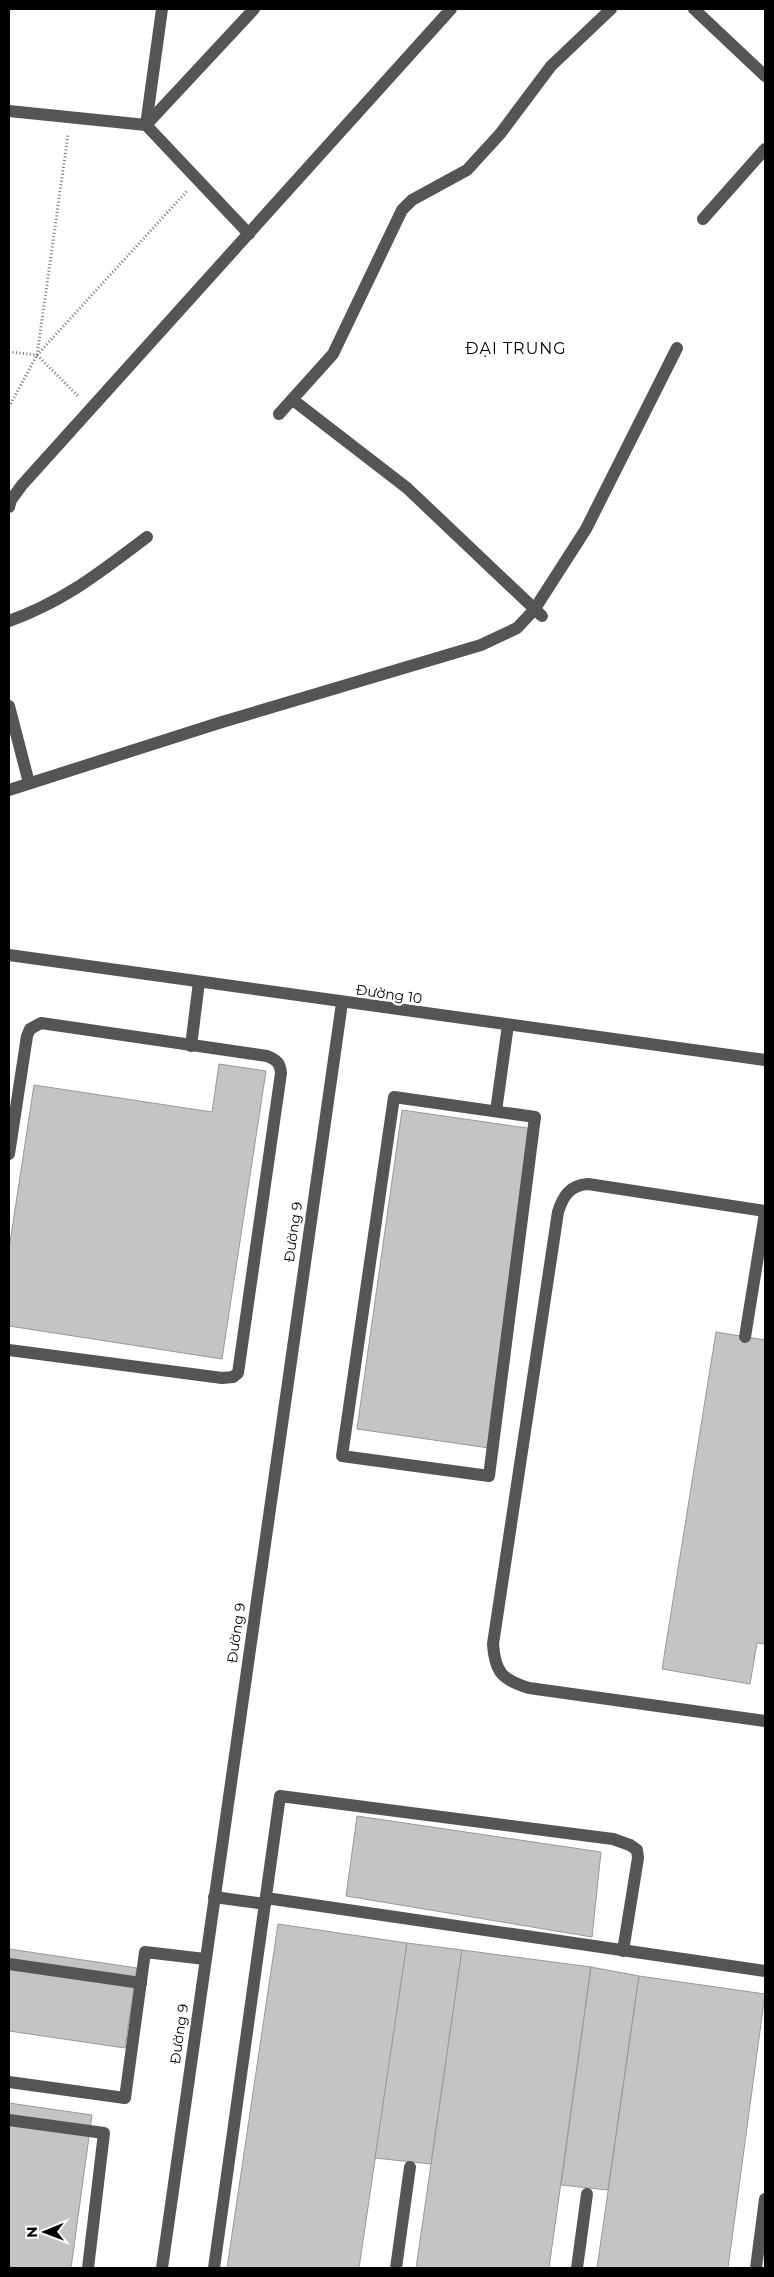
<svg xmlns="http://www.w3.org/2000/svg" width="774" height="2277" font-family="Montserrat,sans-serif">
<rect width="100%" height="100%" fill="#fff"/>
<g fill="#c4c4c4" stroke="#999">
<path d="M 219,1064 L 266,1071 L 222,1359 L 9,1326 L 9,1249 L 34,1085 L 212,1112 Z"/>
<path d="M 402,1110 L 534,1129 L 489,1448 L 357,1429 Z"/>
<path d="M 716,1332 L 765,1340 L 765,1644 L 757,1643 L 750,1684 L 662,1669 Z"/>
<path d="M 357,1816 L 601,1852 L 592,1937 L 346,1896 Z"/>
<path d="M 278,1924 L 407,1943 L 359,2268 L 227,2268 Z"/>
<path d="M 407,1943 L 462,1950 L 431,2164 L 375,2158 Z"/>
<path d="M 9,1949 L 137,1968 L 125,2048 L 9,2031 Z"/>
<path d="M 462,1950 L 591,1967 L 549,2268 L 416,2268 Z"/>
<path d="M 591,1967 L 639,1976 L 608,2190 L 561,2185 Z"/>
<path d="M 639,1976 L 765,1994 L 728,2268 L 597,2268 Z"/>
<path d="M 9,2103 L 92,2115 L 71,2268 L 9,2268 Z"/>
</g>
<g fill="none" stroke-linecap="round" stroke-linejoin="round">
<g stroke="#777" stroke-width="3" stroke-dasharray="1 2.5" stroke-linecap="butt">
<path d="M 9,352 L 37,355"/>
<path d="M 37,355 L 68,135"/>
<path d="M 37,355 L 187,191"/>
<path d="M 9,407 L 37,355 L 78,396"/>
</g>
<g stroke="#555" stroke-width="12">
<path d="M 162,9 L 146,125 L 249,234"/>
<path d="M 694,9 L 765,76"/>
<path d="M 9,111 L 146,125 L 254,9"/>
<path d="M 703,219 L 765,149"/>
<path d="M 293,400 L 407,488 L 542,616"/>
<path d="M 279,414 L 333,354 L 402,210 L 412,200 L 467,170 L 500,134 L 551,66 L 611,9"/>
<path d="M 9,507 L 11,500 L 22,485 L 451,9"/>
<path d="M 9,621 C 65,601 100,572 147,537"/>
<path d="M 9,706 L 29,783"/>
<path d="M 9,790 L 222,722 L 481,645 L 517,628 L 534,610 L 586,529 L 677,348"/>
<path d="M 9,955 L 765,1060"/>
<path d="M 191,1046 L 199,982"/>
<path d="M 394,1097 L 535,1117 L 489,1476 L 342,1456 Z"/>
<path d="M 496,1111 L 508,1025"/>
<path d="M 9,1154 L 27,1036 L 30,1029 L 41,1023 L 267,1056 C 277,1060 280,1063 281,1073 L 238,1373 L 233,1377 L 222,1378 L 9,1350"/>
<path d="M 765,1211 L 588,1184 C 570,1185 563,1196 558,1212 L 493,1644 C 495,1672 502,1680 529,1688 L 765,1721"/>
<path d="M 745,1337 L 765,1213"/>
<path d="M 214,1897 L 265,1904"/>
<path d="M 266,1898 L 765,1971"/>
<path d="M 9,1964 L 141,1983"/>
<path d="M 9,2082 L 125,2098 L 145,1952 L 205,1959"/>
<path d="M 9,2120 L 104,2133 L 88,2268"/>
<path d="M 162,2268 L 342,1003"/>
<path d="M 214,2268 L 280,1796 L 613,1839 L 630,1845 L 637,1850 L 638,1858 L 623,1951"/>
<path d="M 396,2268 L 410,2167"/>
<path d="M 577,2268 L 587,2194"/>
<path d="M 756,2268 L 765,2199"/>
</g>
</g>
<g text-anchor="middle" stroke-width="5" stroke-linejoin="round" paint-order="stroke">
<g font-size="14" fill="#000" stroke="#fff">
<text transform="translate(389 994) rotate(8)" y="5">Đường 10</text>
<text transform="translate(293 1232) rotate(-82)" y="5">Đường 9</text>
<text transform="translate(236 1633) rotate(-82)" y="5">Đường 9</text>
<text transform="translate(179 2034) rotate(-82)" y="5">Đường 9</text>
</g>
<g font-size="16" letter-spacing="1" fill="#000" stroke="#fff">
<text x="516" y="354">ĐẠI TRUNG</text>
</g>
</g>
<rect width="774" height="2277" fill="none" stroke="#000000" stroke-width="20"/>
<g transform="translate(45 2232) rotate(269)" stroke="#ffffff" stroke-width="4" paint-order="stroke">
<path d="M0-4L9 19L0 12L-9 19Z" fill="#000000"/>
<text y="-8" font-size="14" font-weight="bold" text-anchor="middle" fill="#000000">N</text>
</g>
</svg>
